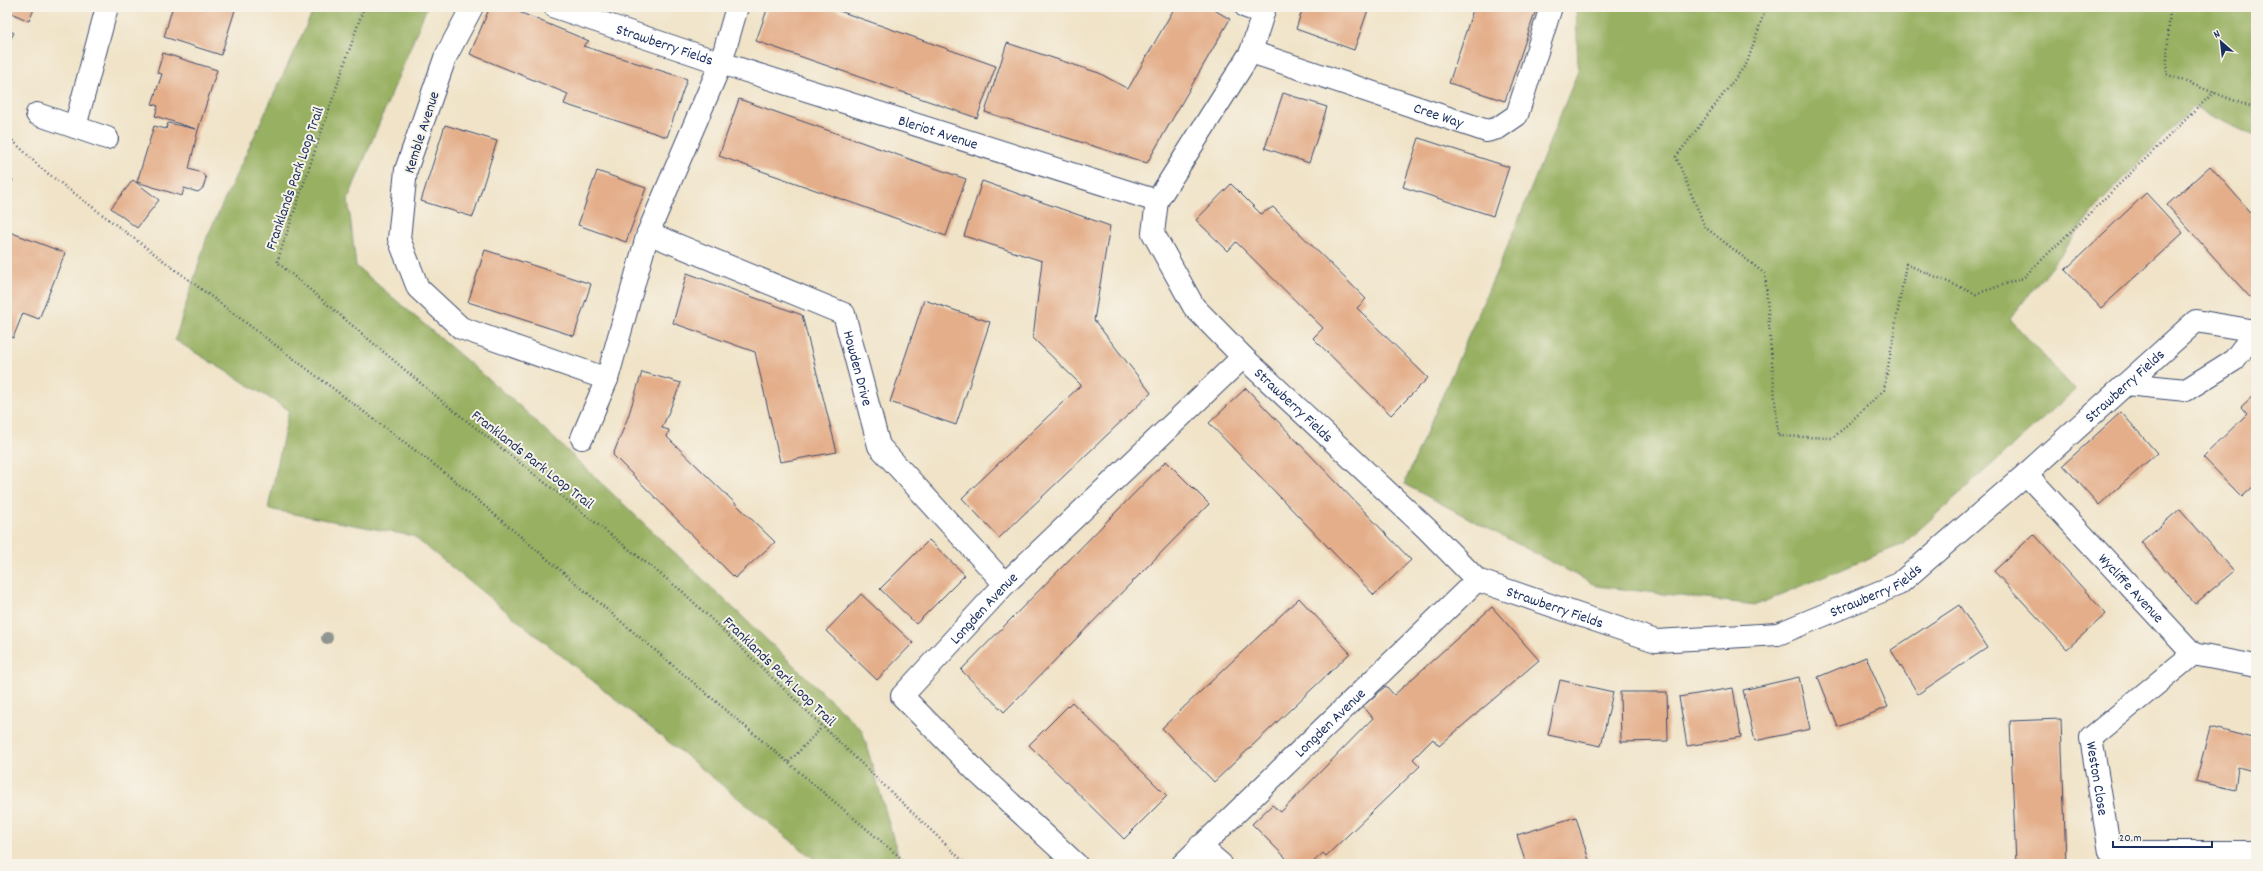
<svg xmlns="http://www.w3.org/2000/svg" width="2263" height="871" font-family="Dekko,sans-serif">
<rect width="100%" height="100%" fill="#f7f3e8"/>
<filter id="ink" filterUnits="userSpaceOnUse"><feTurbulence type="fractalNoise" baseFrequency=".025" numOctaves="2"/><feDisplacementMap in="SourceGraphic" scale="8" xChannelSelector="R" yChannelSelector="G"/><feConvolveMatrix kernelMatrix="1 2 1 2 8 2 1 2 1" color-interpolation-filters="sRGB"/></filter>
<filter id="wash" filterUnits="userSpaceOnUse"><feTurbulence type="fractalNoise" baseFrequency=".012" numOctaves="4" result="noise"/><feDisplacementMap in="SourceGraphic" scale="16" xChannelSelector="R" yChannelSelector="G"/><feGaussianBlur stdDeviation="0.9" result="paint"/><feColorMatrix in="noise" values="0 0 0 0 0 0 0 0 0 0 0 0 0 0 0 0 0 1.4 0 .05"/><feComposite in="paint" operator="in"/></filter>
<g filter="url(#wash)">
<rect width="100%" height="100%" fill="#f0e3c7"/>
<g fill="#98b062" stroke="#5a7060">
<path d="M 315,7 L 427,7 L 348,199 L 356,266 L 522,408 L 862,730 L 898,855 L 893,864 L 820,864 L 413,536 L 268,509 L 289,410 L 175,340 L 207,237 Z"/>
<path d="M 1576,7 L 2256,7 L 2256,137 L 2193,107 L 2100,203 L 2010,319 L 2075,390 L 1903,544 L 1756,605 L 1597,586 L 1404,484 L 1512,236 L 1578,71 Z"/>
</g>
<g id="blocks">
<g fill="#e4ae8a">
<path d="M 7,7 L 35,7 L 29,21 L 7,11 Z"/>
<path d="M 168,7 L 236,7 L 221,55 L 164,37 L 172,9 Z"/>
<path d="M 490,7 L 507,7 L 589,41 L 583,46 L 687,79 L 667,137 L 564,104 L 568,94 L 470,54 Z"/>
<path d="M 768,7 L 828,7 L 996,66 L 977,118 L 756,41 Z"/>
<path d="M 1175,7 L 1209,7 L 1230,19 L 1147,163 L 985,112 L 1007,43 L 1099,73 L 1128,89 Z"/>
<path d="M 1303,7 L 1369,7 L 1354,50 L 1296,29 Z"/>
<path d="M 1474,7 L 1537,7 L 1505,101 L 1449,83 Z"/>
<path d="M 7,29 L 14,33 L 7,45 Z"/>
<path d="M 163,53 L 217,70 L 198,130 L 189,169 L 202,173 L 206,178 L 203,188 L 198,192 L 184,188 L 182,196 L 137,182 L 154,126 L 166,129 L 168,123 L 196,129 L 155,116 L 158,106 L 152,104 L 162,74 L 157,73 Z"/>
<path d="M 1283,93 L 1327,107 L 1309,163 L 1265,148 Z"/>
<path d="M 739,99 L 966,179 L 946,236 L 719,156 Z"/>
<path d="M 445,125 L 497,141 L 473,217 L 421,201 Z"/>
<path d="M 1419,138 L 1509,167 L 1493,216 L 1403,187 Z"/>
<path d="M 2210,166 L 2256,218 L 2256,304 L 2167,205 Z"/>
<path d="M 597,171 L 646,188 L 626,242 L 578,225 Z"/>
<path d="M 7,177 L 13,180 L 7,190 Z"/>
<path d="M 133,180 L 159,200 L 137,228 L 111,208 Z"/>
<path d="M 982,181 L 1110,226 L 1094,320 L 1151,393 L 999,538 L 962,498 L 1081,385 L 1033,338 L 1042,261 L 964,236 Z"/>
<path d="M 1231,184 L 1261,214 L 1273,207 L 1366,299 L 1357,308 L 1428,378 L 1391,415 L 1313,338 L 1323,328 L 1236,242 L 1228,251 L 1196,220 Z"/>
<path d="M 2146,193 L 2183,233 L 2101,308 L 2065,270 Z"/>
<path d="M 7,231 L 65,253 L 39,319 L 23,313 L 13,338 L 7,336 Z"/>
<path d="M 485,250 L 591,284 L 574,336 L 468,302 Z"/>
<path d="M 687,273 L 802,315 L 837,452 L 780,462 L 755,352 L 673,323 Z"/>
<path d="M 924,300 L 990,322 L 956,425 L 890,402 Z"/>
<path d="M 642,372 L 681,383 L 662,428 L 669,430 L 667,437 L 775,542 L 735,578 L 613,455 L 628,417 Z"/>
<path d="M 1246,388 L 1411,560 L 1374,595 L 1209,423 Z"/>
<path d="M 2256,393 L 2256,484 L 2242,497 L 2203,457 L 2247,414 L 2241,407 Z"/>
<path d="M 2121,412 L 2157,453 L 2099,505 L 2063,465 Z"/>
<path d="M 1166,461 L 1209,504 L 1004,712 L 961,670 Z"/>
<path d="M 2180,509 L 2234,571 L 2195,604 L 2141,542 Z"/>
<path d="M 2034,534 L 2106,614 L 2067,649 L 1994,571 Z"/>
<path d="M 929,540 L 965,575 L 916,624 L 880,589 Z"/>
<path d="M 861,594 L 913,643 L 877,680 L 826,631 Z"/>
<path d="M 1299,598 L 1350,653 L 1214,782 L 1162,728 Z"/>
<path d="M 1959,605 L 1987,648 L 1918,694 L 1891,650 Z"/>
<path d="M 1492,607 L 1539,660 L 1439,746 L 1433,739 L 1413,759 L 1420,766 L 1326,856 L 1323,853 L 1311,864 L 1292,864 L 1252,824 L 1272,805 L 1281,812 L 1373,718 L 1363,706 L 1386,686 L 1394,695 Z"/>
<path d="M 1866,657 L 1888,707 L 1838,727 L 1818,677 Z"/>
<path d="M 1799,677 L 1810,729 L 1755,741 L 1743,690 Z"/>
<path d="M 1560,680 L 1613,692 L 1601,746 L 1548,735 Z"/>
<path d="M 1733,688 L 1741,737 L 1687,746 L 1679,697 Z"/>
<path d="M 1620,692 L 1667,692 L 1668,741 L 1621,742 Z"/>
<path d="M 1072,702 L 1167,796 L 1124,839 L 1029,745 Z"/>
<path d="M 2061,719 L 2066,864 L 2016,864 L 2010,721 Z"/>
<path d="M 2210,727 L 2256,739 L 2256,772 L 2238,767 L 2235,790 L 2196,781 Z"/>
<path d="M 1576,817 L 1590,864 L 1526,864 L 1517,835 Z"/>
</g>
</g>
</g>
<g filter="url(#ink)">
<use href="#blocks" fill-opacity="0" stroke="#3b4a6e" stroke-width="1"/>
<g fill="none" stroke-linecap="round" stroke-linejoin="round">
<defs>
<g id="street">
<path d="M 472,7 L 445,58 L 406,170 L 399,239 L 418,288 L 461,328 L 607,379"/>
<path id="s1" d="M 555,7 L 721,63 L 1157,201"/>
<path d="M 1246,7 L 1263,13"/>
<path id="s2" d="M 1265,7 L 1251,52 L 1157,201 L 1153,233 L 1194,307 L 1243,357 L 1427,529 L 1477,580 L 1656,641 L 1778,634 L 1899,584 L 2026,474 L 2196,321 L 2256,331"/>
<path id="s3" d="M 1251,52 L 1487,131 L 1498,128 L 1517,115 L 1551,7"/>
<path d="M 37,114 L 107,138"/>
<path d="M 75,127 L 107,7"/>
<path id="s4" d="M 648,233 L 844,314 L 879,446 L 1005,584"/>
<path d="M 2126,384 L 2186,390 L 2234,360 L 2256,331"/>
<path d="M 582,438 L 607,379 L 648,233 L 721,63 L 737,7"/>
<path id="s5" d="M 2026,474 L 2193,654 L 2256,666"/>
<path id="s6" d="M 2193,654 L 2091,738 L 2110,852 L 2256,852"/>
<path d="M 1200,846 L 1221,864"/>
<path id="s7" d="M 1076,864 L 978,773 L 902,696 L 1005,584 L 1243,357"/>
<path id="s8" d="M 1183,864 L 1477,580"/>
</g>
</defs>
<use href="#street" stroke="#3b4a6e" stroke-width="24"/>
<g stroke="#3b4a6e" stroke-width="2.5" stroke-dasharray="1 3" stroke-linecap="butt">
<path d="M 364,7 L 277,262 L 443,402 L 683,592 L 966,864"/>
<path d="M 1766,7 L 1747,63 L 1676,157 L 1705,227 L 1765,274 L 1778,436 L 1833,438 L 1884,390 L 1906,264 L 1976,294 L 2023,278 L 2214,92"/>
<path d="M 2170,7 L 2166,74 L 2256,109"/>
<path d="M 7,135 L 42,169 L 449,476 L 908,864"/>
<path d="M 789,762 L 822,727"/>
</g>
<use href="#street" stroke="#fff" stroke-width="22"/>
</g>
<circle fill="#91958f" cx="327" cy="638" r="6"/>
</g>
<g text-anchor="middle" stroke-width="4" stroke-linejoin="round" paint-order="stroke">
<g font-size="15" fill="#1b2f5e" stroke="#f7f3e8">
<text dy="5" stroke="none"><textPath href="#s1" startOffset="116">Strawberry Fields</textPath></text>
<text dy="5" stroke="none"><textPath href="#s3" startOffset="198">Cree Way</textPath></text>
<text transform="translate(421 132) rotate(-72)" y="5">Kemble Avenue</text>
<text dy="5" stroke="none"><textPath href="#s1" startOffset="403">Bleriot Avenue</textPath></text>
<text transform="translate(294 178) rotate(-71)" y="5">Franklands Park Loop Trail</text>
<text dy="5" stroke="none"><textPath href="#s4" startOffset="268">Howden Drive</textPath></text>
<text dy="5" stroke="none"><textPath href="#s2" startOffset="1476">Strawberry Fields</textPath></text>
<text dy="5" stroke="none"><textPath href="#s2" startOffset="480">Strawberry Fields</textPath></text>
<text transform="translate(533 459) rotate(38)" y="5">Franklands Park Loop Trail</text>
<text dy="5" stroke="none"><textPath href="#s5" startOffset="155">Wycliffe Avenue</textPath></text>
<text dy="5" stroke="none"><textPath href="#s2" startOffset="1152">Strawberry Fields</textPath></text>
<text dy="5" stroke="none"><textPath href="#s2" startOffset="816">Strawberry Fields</textPath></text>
<text dy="5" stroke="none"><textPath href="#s7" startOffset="362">Longden Avenue</textPath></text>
<text transform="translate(780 671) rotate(44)" y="5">Franklands Park Loop Trail</text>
<text dy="5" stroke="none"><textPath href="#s8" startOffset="204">Longden Avenue</textPath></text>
<text dy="5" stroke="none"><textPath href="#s6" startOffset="173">Weston Close</textPath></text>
</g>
</g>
<rect width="2263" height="871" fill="none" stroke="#f7f3e8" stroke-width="24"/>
<g transform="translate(2221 42) rotate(332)" stroke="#f7f3e8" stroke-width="3" paint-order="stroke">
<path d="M0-3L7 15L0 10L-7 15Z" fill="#1b2f5e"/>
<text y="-6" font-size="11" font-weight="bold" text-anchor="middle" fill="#1b2f5e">N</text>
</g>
<path d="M2113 841v6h99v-6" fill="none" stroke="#1b2f5e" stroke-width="2"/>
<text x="2119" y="841" font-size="12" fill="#1b2f5e" stroke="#f7f3e8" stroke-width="3" paint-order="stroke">20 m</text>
</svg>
